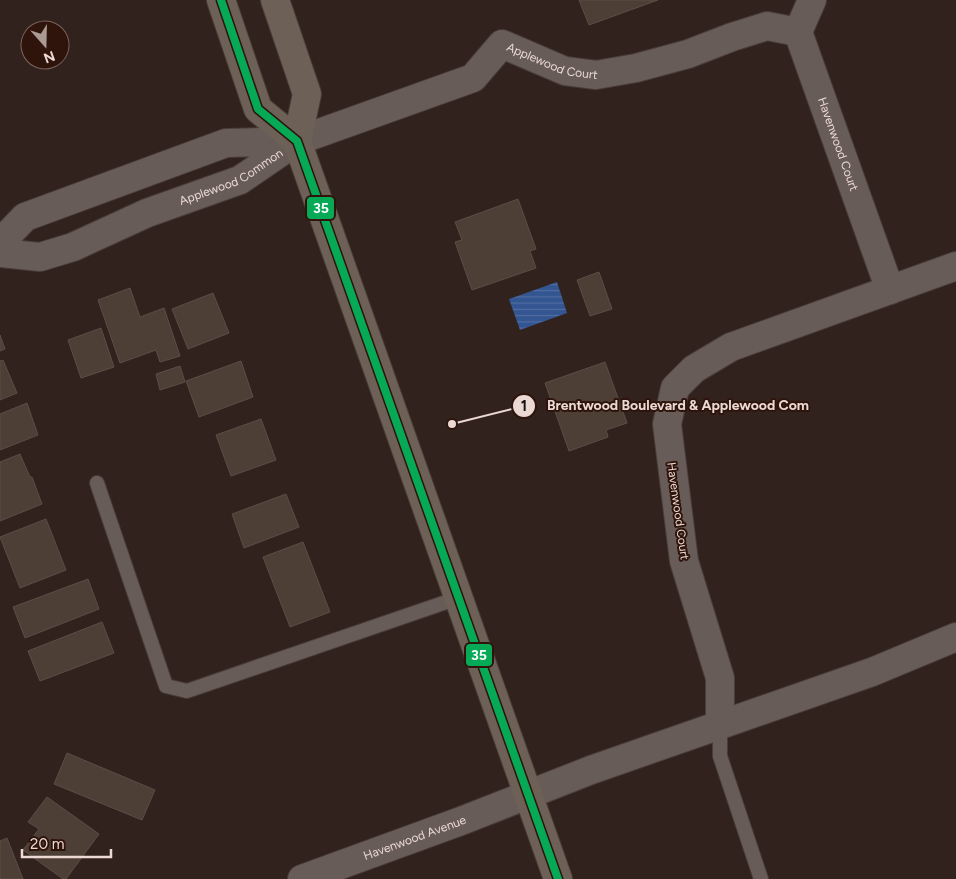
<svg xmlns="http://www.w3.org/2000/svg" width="956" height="879" font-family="Figtree,sans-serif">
<defs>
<pattern id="water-rules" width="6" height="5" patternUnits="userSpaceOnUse" patternTransform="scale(1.25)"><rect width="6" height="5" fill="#335591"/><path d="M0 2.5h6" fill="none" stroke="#516da0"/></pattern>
</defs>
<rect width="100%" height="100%" fill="#31221d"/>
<path fill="url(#water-rules)" d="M 557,282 L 567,313 L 520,330 L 509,299 Z"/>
<g fill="#4e3f36" stroke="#5a4e48">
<path d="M 579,0 L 658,0 L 589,25 Z"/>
<path d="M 518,199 L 536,249 L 530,251 L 536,268 L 472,290 L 455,242 L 462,240 L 455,222 Z"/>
<path d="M 599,272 L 612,309 L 590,316 L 577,280 Z"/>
<path d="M 130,288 L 140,317 L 164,308 L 180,356 L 160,362 L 156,350 L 120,363 L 98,300 Z"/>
<path d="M 213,293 L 229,333 L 188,349 L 172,309 Z"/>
<path d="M 101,328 L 114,367 L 81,378 L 68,340 Z"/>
<path d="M 0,335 L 5,349 L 0,351 Z"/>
<path d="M 3,360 L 17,393 L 0,400 L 0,361 Z"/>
<path d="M 241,361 L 253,397 L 199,417 L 186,381 Z"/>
<path d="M 605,362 L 627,423 L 606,430 L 608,437 L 569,451 L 545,383 Z"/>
<path d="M 180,366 L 185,382 L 160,390 L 156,374 Z"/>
<path d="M 27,403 L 38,435 L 0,450 L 0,414 Z"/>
<path d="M 261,419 L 276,460 L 231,476 L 216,435 Z"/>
<path d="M 20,454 L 30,477 L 32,477 L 42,504 L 0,521 L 0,462 Z"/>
<path d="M 286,494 L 299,527 L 244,548 L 232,514 Z"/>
<path d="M 46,519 L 66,570 L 20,588 L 0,537 Z"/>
<path d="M 303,542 L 330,612 L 290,627 L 263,557 Z"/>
<path d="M 88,579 L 99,609 L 25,638 L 13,607 Z"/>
<path d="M 102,622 L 114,653 L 40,681 L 28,651 Z"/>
<path d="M 67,753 L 155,790 L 142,820 L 54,784 Z"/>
<path d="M 47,797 L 99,834 L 66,879 L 63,879 L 23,850 L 39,829 L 28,822 Z"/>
<path d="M 7,838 L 23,879 L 0,879 L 0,841 Z"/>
</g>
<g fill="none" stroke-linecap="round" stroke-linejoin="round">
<defs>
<g id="service">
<path d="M 97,483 L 166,686 L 187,691 L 458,598"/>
<path d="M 720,725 L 720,756 L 761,879"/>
</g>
<g id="minor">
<path id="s1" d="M 812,0 L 798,32 L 890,290"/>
<path d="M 0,243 L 25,217 L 226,143 L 297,141"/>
<path id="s2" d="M 0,253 L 40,257 L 73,247 L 147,213 L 240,180 L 297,141 L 473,78 L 502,44 L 565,71 L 596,75 L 636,68 L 688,54 L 732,37 L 767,26 L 798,32"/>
<path d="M 720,725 L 872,672 L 956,637"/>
<path id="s3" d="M 302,879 L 461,821 L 591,770 L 720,725 L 720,678 L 684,561 L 667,424 L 675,388 L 694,369 L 731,347 L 956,266"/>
</g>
<g id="primary">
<path d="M 221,0 L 258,109 L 297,141 L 558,879"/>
<path d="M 275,0 L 307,94 L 297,141"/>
</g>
</defs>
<use href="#service" stroke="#4a3d39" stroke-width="16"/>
<use href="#minor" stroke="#4a3d39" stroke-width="30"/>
<use href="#primary" stroke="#4a3d39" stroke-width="30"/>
<use href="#service" stroke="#685c58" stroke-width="14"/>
<use href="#minor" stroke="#685c58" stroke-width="28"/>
<use href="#primary" stroke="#6d6056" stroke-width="28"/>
<defs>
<path id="bus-1" d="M 221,0 L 258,109 L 297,141 L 558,879"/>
</defs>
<use href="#bus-1" stroke="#2e140b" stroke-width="11"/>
<use href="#bus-1" stroke="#06aa56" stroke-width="8"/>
</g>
<g text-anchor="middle" stroke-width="4" stroke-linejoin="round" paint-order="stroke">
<g font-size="12" fill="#ecd9d3" stroke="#2e140b">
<text dy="4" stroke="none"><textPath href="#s2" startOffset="609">Applewood Court</textPath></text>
<text dy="4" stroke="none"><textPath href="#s1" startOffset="154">Havenwood Court</textPath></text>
<text dy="4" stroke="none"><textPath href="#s2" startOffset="248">Applewood Common</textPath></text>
<text transform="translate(678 511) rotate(82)" y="4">Havenwood Court</text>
<text dy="4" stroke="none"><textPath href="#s3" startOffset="120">Havenwood Avenue</textPath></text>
</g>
</g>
<path fill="none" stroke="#ecd9d3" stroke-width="2" d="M452 424L524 406"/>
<g fill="#ecd9d3" stroke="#2e140b" stroke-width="2">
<circle cx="452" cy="424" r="5"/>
<circle cx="524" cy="406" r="12"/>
</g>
<g font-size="15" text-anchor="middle" font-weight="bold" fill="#111">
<text x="524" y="411">1</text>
</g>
<g font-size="14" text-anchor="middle" font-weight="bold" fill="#ecd9d3" stroke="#2e140b" stroke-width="4" stroke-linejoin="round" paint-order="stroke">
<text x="678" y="410">Brentwood Boulevard &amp; Applewood Com</text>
</g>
<g stroke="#2e140b" stroke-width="2">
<rect x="306" y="196" width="29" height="24" rx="5" fill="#06aa56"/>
<rect x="465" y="643" width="28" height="24" rx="5" fill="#06aa56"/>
</g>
<g font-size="14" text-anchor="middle" font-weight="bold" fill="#fff">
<text x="321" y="213">35</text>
<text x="479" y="660">35</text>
</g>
<g transform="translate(45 45) rotate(160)"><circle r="24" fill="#2e140b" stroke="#7a635b"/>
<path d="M0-4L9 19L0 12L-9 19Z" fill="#ab9993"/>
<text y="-8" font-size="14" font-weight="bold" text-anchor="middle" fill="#ecd9d3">N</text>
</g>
<path d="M22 849v8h89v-8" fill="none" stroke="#ecd9d3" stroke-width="2.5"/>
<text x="30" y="849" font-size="15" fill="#ecd9d3" stroke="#2e140b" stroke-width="4" paint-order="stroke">20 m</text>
</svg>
